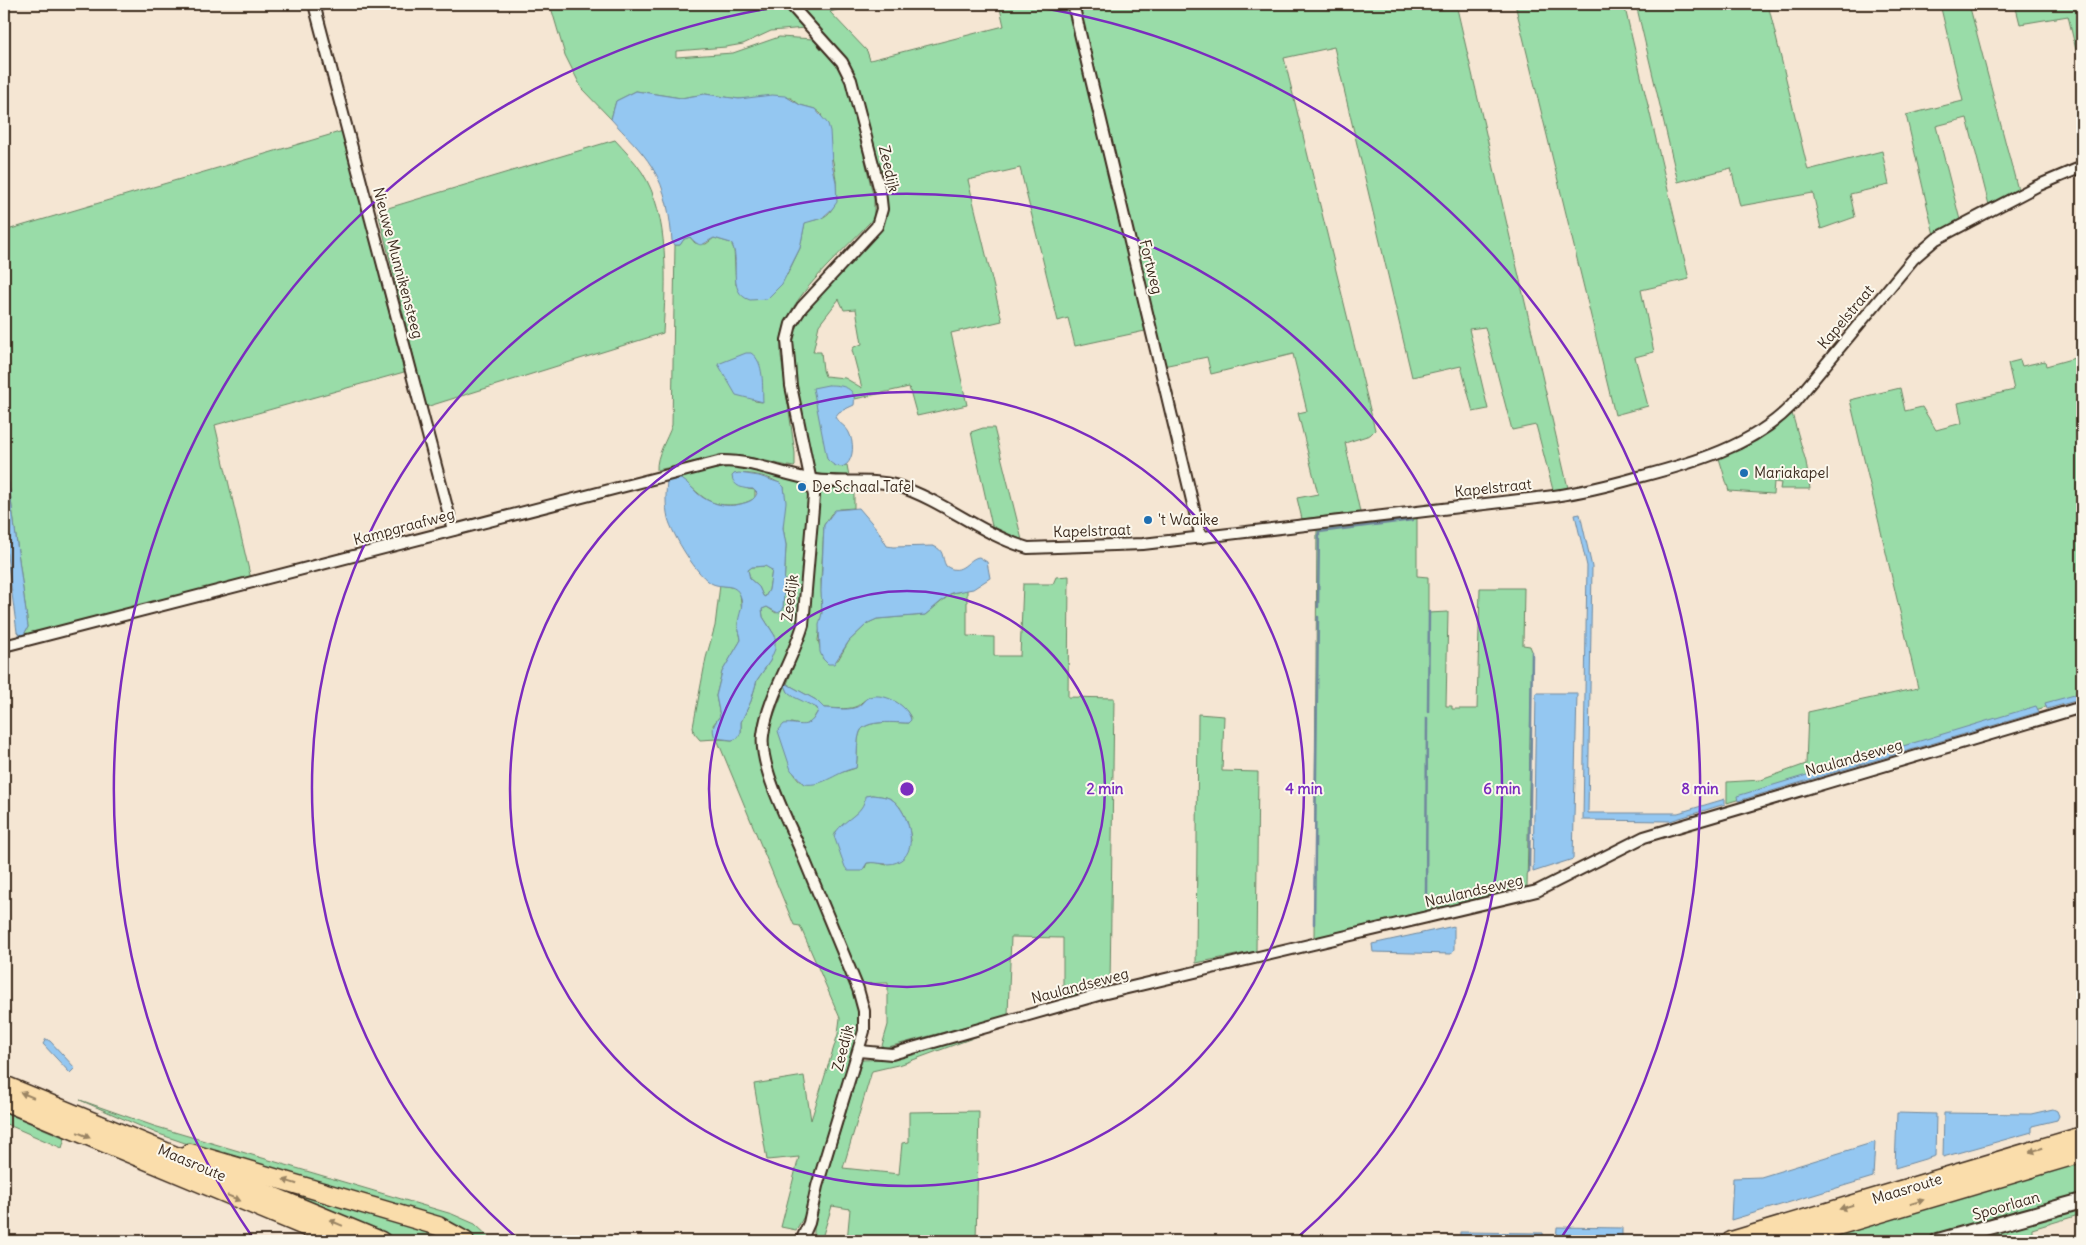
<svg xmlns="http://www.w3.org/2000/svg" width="2086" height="1245" font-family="Delius,sans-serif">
<rect width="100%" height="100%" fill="#f5e6d3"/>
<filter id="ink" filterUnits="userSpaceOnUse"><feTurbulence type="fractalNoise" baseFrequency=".02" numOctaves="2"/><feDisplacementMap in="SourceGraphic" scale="10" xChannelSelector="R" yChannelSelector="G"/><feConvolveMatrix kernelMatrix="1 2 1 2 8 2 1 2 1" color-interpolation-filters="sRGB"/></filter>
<g filter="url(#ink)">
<g fill="#99dca8" stroke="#6a8363" fill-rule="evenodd">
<path d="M 550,4 L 782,4 L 805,28 L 771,31 L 743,44 L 726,47 L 676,51 L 676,57 L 733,53 L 779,37 L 814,39 L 834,61 L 847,83 L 874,199 L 874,216 L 870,222 C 846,248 804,285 789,315 C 782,328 780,341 781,356 L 795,453 L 795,466 L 794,467 C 774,464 757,457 737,456 C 710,456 683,465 657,470 C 656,455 667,440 672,425 L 675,245 L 680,245 L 684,239 L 690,237 L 695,243 L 706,244 L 714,238 L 731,243 L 734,249 L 736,285 L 787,275 L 800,248 L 805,222 C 815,220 826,219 832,209 C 845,192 826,135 821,114 L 815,109 L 800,105 L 791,98 L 739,99 L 705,94 L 681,98 L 636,91 L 616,101 L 611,119 L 582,89 L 565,55 ZM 742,355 L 762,401 L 762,402 L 755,401 L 723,364 Z"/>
<path d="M 794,4 L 856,4 L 830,12 L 867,51 L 870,60 L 1004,26 L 999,4 L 1068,4 L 1145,331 L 1075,346 L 1068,318 L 1058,321 L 1020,168 L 968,180 L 1002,321 L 951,333 L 967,405 L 917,416 L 909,387 L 855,399 L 853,394 L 828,385 L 838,466 L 847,465 L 849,476 L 814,474 L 790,358 L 793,324 L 879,226 L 872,147 L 854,72 ZM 839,299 L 844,310 L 856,309 L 862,344 L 854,347 L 852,350 L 862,388 L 845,378 L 825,376 L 823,370 L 821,352 L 813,352 L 819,325 Z"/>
<path d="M 1078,4 L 1456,4 L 1568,488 L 1553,490 L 1536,425 L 1512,430 L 1485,327 L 1469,329 L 1488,409 L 1473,412 L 1461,366 L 1412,377 L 1334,47 L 1284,58 L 1375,430 L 1370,435 L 1345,443 L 1360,512 L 1302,519 L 1297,498 L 1318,494 L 1298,413 L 1307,411 L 1293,354 L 1211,374 L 1207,357 L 1163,366 Z"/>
<path d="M 1515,4 L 1624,4 L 1689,279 L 1641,290 L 1654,352 L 1635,357 L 1648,406 L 1615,415 Z"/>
<path d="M 1636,4 L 1768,4 L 1808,170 L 1882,151 L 1889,185 L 1850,194 L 1855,217 L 1821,229 L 1813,193 L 1740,206 L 1731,168 L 1678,182 Z"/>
<path d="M 1940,4 L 1969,4 L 2018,190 L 1989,205 L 1967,118 L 1936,126 L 1960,220 L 1934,235 L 1906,115 L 1963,101 Z"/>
<path d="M 2015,4 L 2082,4 L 2082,48 L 2076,50 L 2068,16 L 2020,24 Z"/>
<path d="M 343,131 L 404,372 L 215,425 L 251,579 L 22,638 L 28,627 L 4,447 L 4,231 Z"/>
<path d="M 615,140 C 624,150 634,160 642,172 C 670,216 666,283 663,333 L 426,407 L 378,211 Z"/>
<path d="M 2082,356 L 2082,696 L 1727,803 L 1727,782 L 1761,780 L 1806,764 L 1808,712 L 1918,688 L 1850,400 L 1900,388 L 1905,411 L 1922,407 L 1936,430 L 1962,423 L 1958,403 L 2014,390 L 2008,363 L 2020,360 L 2022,366 L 2045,361 L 2046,366 Z"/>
<path d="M 1791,410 L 1806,462 L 1810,489 L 1780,489 L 1781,483 L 1774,482 L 1773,494 L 1729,491 L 1718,455 Z"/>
<path d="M 983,428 L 994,428 L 1022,540 L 992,526 L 971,432 Z"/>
<path d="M 737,466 L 798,480 L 806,486 L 809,494 L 800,615 L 794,637 L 759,721 L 757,739 L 760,759 L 858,1004 L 861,1023 L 853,1058 L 806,1207 L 806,1213 L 796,1230 L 781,1227 L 799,1157 L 767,1160 L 754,1084 L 804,1076 L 811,1120 L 838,1034 L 840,1018 L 800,926 L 794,925 L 717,739 L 700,740 L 694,733 L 693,727 L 706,658 L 715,626 L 720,585 L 736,588 L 740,593 L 742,612 L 738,623 L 741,640 L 722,672 L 716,696 L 720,716 L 713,725 L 717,739 L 732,740 L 738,737 L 741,732 L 741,722 L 751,701 L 757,680 L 770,661 L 775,636 L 763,617 L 762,609 L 767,607 L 776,613 L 783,609 L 786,545 L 783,528 L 784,487 C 773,476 748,472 734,474 L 732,476 L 748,489 L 755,490 L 755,498 C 747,503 739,505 729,505 C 699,505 698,485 674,478 L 697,472 Z"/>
<path d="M 854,485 L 854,508 L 840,509 L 831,514 L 824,525 L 821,580 L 822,613 L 818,640 L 823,659 L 838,660 L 849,641 L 868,623 L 877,619 L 925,615 L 952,593 L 967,590 L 967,636 L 994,637 L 994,656 L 1020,656 L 1023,584 L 1053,584 L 1056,577 L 1069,576 L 1068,697 L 1114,698 L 1110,985 L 1063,999 L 1063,938 L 1011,937 L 1008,1015 L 881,1049 L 888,1025 L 888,983 L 859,984 L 769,760 C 763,730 777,713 785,685 L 788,692 L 817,708 L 818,711 L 812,721 L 804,726 L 791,723 C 789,745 783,769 804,784 L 856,768 C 858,757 856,743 860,732 C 865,719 897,723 908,723 L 911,718 C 903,702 882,692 865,700 C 861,702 859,706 855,707 C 846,710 834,708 824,708 L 816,700 L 787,684 L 805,636 L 809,615 L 819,494 L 830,486 ZM 872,795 C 878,796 886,796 891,799 C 904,806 910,828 911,841 L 887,865 L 875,862 L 867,863 L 865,868 L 835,833 C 841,825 863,810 865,804 C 866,801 866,798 866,796 Z"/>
<path d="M 1417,516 L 1417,576 L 1428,577 L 1428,613 L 1448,612 L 1446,706 L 1452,706 L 1452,709 L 1477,709 L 1480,588 L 1524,588 L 1523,645 L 1530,646 L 1532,651 L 1527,886 L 1314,938 L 1317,528 Z"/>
<path d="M 766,566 L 772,570 L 769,590 L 765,597 L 763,596 L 759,587 L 750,579 L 748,570 L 752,567 Z"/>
<path d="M 1198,714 L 1224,716 L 1222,771 L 1258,772 L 1256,951 L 1196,963 Z"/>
<path d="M 981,1035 L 902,1064 L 872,1071 L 843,1168 L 899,1174 L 902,1143 L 909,1142 L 909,1112 L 979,1111 L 976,1241 L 847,1241 L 850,1209 L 832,1206 L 821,1241 L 814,1241 L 814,1216 L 862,1060 C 902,1060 941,1043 981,1035 Z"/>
<path d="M 80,1100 L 154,1126 L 452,1214 L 475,1224 L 493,1241 L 470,1241 L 156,1133 Z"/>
<path d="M 4,1112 L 65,1138 L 62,1148 L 4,1123 Z"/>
<path d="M 2082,1161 L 2082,1196 L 1919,1241 L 1813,1241 Z"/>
<path d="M 216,1164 L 394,1216 L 455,1241 L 404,1241 Z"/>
<path d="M 2082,1205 L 2082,1214 L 2032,1229 L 2032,1241 L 1953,1241 Z"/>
</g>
<g fill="#94c7f1" stroke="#70889d" fill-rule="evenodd">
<path d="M 636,91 L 681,98 L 705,94 L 739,99 L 772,95 L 785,96 L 800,105 L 815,109 L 828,124 L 830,131 L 832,164 L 836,182 L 837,202 L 832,209 L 822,218 L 805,223 L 800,248 L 782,284 L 767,299 L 750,300 C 725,292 742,259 731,243 L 714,238 C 701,244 702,250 690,237 L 684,239 L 680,245 L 675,245 L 672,241 C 670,216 666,189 652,167 C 641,149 625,135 611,119 L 616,101 Z"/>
<path d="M 746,353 L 751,353 C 765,362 762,387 763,402 L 736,395 L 718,364 Z"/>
<path d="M 828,385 C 842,385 857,387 854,405 L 839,412 L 835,417 C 839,424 847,426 850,435 C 858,454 846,480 827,459 L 813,388 Z"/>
<path d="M 4,447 L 28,627 L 22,638 L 17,632 L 4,533 Z"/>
<path d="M 739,473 L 759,476 L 780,483 L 784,487 L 786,502 L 783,528 L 786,545 L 783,610 L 778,613 L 767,607 L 762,609 L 763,617 L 775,636 L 775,649 L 770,661 L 757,680 L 751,701 L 741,722 L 741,732 L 738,738 L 732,740 L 715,738 C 711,727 714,725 720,716 L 716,696 L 722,672 L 741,640 C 741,635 738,630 738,625 C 738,614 745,606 740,595 C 735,583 723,588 713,584 C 698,578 672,534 668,518 C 665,505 666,493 667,480 C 673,478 677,478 683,480 C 688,483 693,489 697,493 C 709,504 726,508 741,504 C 748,502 754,501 757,493 L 753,489 C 744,489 733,487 732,476 L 734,474 ZM 765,566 L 772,570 L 769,590 L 765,597 L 763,596 L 759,587 L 750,579 L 748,570 L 752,567 Z"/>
<path d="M 859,508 L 877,529 L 887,546 L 893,547 L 933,546 C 945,550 941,557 946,566 C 962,577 968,558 979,557 L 987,562 L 990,578 L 973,589 L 951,593 L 925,615 L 877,619 L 868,623 L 849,641 L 834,664 L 828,664 L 823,659 L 820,652 L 819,625 L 822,613 L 821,591 L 824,525 L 835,510 Z"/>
<path d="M 1580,514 L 1592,567 L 1588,813 L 1678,813 L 1725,799 L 1725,804 L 1670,821 L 1583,820 L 1587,566 L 1575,515 Z"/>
<path d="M 787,684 L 816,700 L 824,708 C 834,708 847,711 857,707 C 862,705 864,699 869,697 C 884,692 908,705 911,720 L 908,723 C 897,723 865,719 860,732 C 856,743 858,757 856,768 C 837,771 824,787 804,784 L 791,770 L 778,731 L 784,724 C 800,722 808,732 818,711 L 817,708 L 794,697 L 788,692 L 785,685 Z"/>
<path d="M 1536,693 L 1577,693 L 1573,859 L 1533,872 Z"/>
<path d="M 2082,693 L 2082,699 L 2047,709 L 2045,703 Z"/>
<path d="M 2036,706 L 2039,712 L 1738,801 L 1737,796 Z"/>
<path d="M 872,795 C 879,796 888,796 894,801 C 908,813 919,848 901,860 C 889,868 879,861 867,863 L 862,871 L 848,871 L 845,867 L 834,836 C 841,819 865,815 865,796 Z"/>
<path d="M 1454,926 L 1454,949 L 1451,954 L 1373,952 L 1372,944 Z"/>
<path d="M 46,1039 L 50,1041 L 75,1068 L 70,1073 L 43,1044 Z"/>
<path d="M 2053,1109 L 2057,1111 L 2059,1116 L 2057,1120 L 2032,1126 L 2032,1132 L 1943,1157 L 1944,1113 L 2031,1114 Z"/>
<path d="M 1897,1113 L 1936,1114 L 1935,1156 L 1895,1168 Z"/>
<path d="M 1875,1142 L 1873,1177 L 1731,1220 L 1733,1178 L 1761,1177 Z"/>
<path d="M 1557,1227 L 1622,1228 L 1622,1241 L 1556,1241 Z"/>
<path d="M 1460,1232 L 1543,1233 L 1544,1241 L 1460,1241 Z"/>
</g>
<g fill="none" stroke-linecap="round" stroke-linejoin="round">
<g stroke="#70889d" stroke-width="2.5">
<path d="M 1318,607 L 1319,532 L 1412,520"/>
<path d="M 1428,712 L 1429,612"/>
<path d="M 1529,872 L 1532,652"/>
<path d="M 1426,897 L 1427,718"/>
<path d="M 1314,924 L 1318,617"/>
</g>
<defs>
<g id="minor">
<path d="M 314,4 L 453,530"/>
<path d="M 790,4 L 842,62 L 851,80 L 880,191 L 882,209 L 877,226 L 802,307 L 791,324 L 787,340 L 791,386 L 814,496 L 803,625 C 792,662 768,696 763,735 C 759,766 787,819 800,849 C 819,896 839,942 858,989 L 864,1011 L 864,1031 L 817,1186 L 809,1223 L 801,1241"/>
<path d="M 1073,4 L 1201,538"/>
<path d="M 4,646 L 722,461 C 755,461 783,475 815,480 C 842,484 872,478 898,486 C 944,501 982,535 1028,548 L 1143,544 L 1554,496 C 1583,492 1611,485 1639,477 C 1693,463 1753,446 1792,405 L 1913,259 L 1936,239 L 1953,230 L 2037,186 L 2082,167"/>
<path d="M 859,1051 L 892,1054 L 1102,994 L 1537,891 L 1644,837 L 2082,707"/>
</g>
<path id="secondary" d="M 1938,1241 L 2082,1201"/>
<g id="motorway">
<path d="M 4,1085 L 381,1241"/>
<path d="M 4,1101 L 340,1241"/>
<path d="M 190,1153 L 438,1226 L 465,1241"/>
<path d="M 1731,1241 L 2082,1136"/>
<path d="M 1786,1241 L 2082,1153"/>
</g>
</defs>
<use href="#minor" stroke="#3b2a1e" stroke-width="14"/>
<use href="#secondary" stroke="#3b2a1e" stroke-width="18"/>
<use href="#motorway" stroke="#3b2a1e" stroke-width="21"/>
<use href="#minor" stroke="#fbf7ec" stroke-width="10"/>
<use href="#secondary" stroke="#fbf7ec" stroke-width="14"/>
<use href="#motorway" stroke="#faddab" stroke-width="18"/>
</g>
<defs><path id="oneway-solid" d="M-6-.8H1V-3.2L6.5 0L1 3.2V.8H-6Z" transform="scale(1.25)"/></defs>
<g fill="#9a8464">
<use href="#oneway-solid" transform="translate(27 1095) rotate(-158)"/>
<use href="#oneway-solid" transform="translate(84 1135) rotate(23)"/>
<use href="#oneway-solid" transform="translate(2036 1150) rotate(163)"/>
<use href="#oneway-solid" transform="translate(290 1182) rotate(-163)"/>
<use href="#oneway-solid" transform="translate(234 1198) rotate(23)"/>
<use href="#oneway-solid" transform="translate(1917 1202) rotate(-17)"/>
<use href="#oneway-solid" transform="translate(1846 1207) rotate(163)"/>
<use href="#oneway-solid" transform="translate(336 1223) rotate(-157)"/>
</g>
</g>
<g fill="none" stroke="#7b2cbf" stroke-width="2.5">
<circle cx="907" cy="789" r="198"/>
<circle cx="907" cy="789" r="397"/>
<path d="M517 1238A595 595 0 1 1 1297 1238"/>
<path d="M253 1238A793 793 0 0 1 790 5M1024 5A793 793 0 0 1 1561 1238"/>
</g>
<g fill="#1f6fb2" stroke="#fbf7ec" stroke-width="2">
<circle cx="1744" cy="473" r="5"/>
<circle cx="802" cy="487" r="5"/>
<circle cx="1148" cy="520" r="5"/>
</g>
<g text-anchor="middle" stroke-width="4" stroke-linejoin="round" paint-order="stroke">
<g font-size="15" fill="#3b2a1e" stroke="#fbf7ec">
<text transform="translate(889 169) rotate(77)" y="5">Zeedijk</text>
<text transform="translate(398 263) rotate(75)" y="5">Nieuwe Munnikensteeg</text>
<text transform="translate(1151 267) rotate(76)" y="5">Fortweg</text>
<text transform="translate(1846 317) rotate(-50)" y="5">Kapelstraat</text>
<text transform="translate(1493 488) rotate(-6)" y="5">Kapelstraat</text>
<text transform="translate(404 527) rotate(-15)" y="5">Kampgraafweg</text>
<text transform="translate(1092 531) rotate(-2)" y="5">Kapelstraat</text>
<text transform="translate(790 598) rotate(-83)" y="5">Zeedijk</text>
<text transform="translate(1854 758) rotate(-16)" y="5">Naulandseweg</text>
<text transform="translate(1474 891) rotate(-13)" y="5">Naulandseweg</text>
<text transform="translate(1080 986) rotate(-15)" y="5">Naulandseweg</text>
<text transform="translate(843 1048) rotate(-76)" y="5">Zeedijk</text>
<text transform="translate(192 1163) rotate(23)" y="5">Maasroute</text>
<text transform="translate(1907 1189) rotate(-17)" y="5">Maasroute</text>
<text transform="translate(2006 1206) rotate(-16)" y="5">Spoorlaan</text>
</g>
<g font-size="15" fill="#3b2a1e" stroke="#fbf7ec" text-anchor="start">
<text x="1754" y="478">Mariakapel</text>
<text x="812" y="492">De Schaal Tafel</text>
<text x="1158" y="525">'t Waaike</text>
</g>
</g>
<circle cx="907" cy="789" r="8" fill="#7b2cbf" stroke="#fbf7ec" stroke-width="2.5"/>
<g font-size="15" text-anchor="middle" font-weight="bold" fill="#7b2cbf" stroke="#fbf7ec" stroke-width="4" stroke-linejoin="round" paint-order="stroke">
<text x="1105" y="794">2 min</text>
<text x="1304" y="794">4 min</text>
<text x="1502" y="794">6 min</text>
<text x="1700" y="794">8 min</text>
</g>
<rect width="2086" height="1245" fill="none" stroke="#fbf7ec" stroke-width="20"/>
<rect x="10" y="10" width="2066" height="1225" fill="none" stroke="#3b2a1e" stroke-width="2" filter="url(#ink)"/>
</svg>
